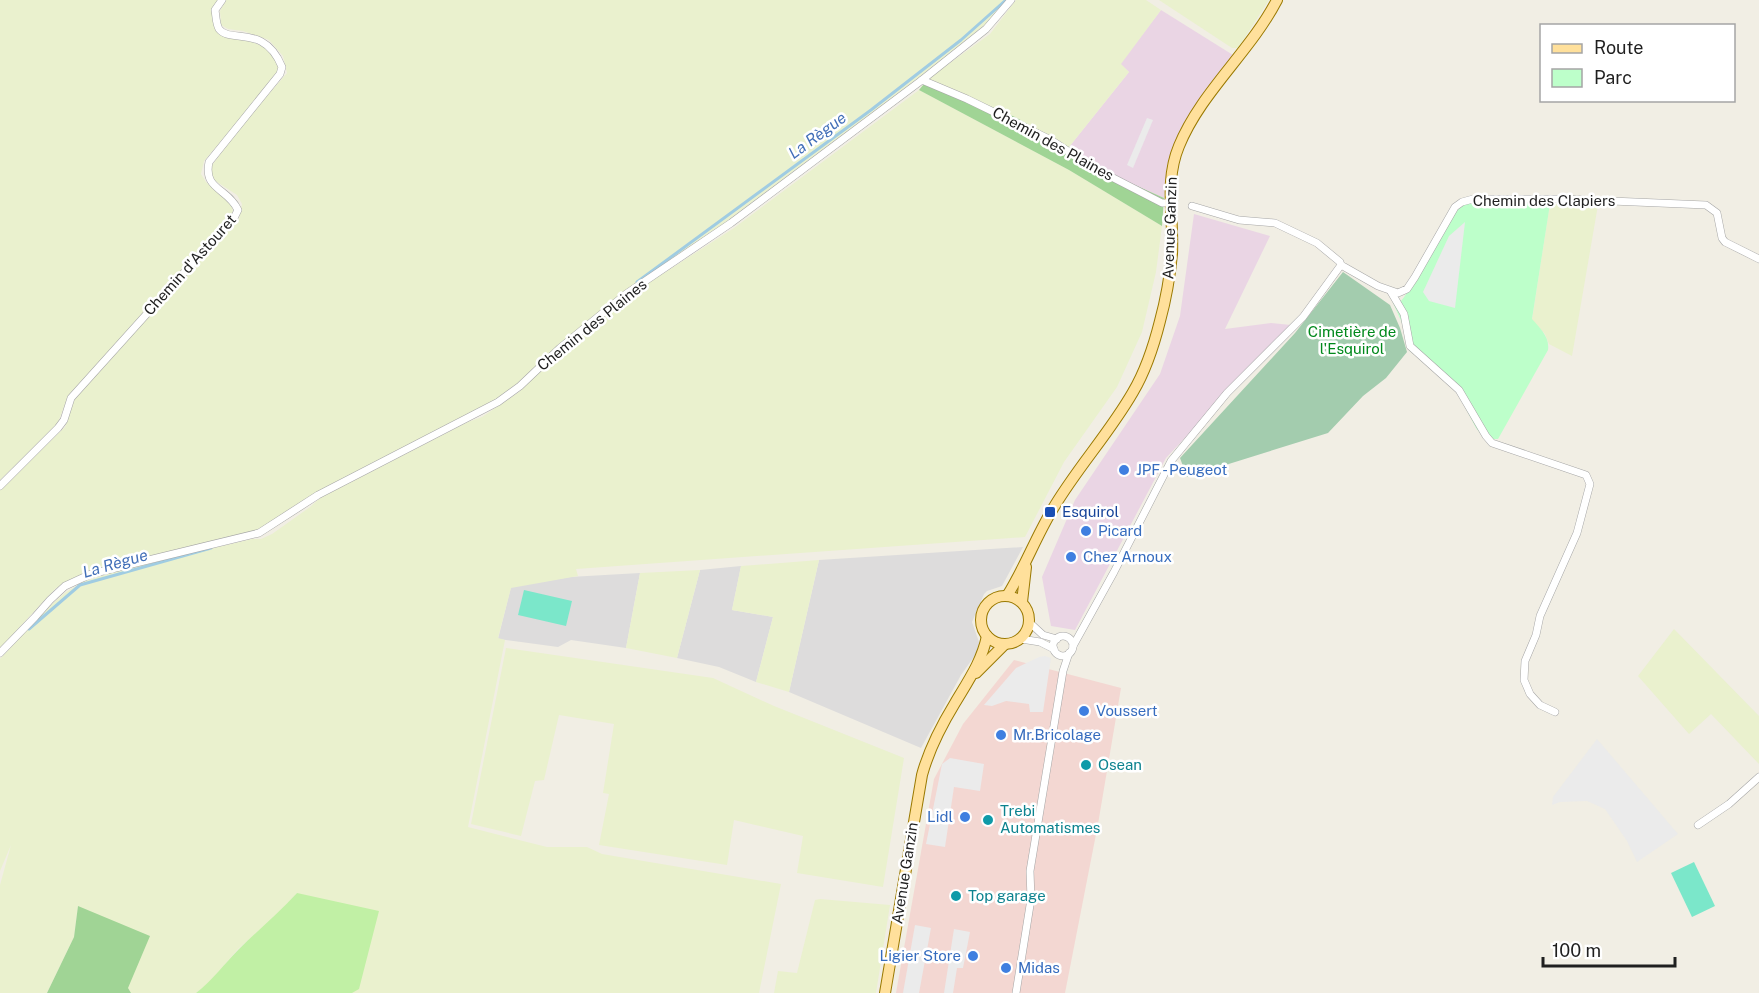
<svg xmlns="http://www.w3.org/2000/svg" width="1759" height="993" font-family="'Public Sans',sans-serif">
<rect width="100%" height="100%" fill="#f1eee4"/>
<g fill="#dddcdc">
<path d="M 1023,547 L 1002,586 L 987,591 L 984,594 L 972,622 L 979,642 L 978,651 L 961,675 L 921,748 L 789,692 L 819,560 Z"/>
<path d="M 741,566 L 732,610 L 773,617 L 756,682 L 719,667 L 677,658 L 700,570 Z"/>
<path d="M 640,573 L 626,648 L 571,640 L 558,647 L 498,639 L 511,587 L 570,577 Z"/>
</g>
<path fill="#f3d7d2" d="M 1014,660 L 1121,688 L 1098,824 L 1065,993 L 896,993 L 934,779 L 963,724 Z"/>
<g fill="#ead5e4">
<path d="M 1161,10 L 1233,55 L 1194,107 L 1175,142 L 1167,165 L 1164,198 L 1108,173 L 1069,147 L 1129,72 L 1120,64 Z"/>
<path d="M 1194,214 L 1270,236 L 1225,329 L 1271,323 L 1291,325 L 1166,458 L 1075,630 L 1051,626 L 1042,577 L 1075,500 L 1160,374 L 1180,316 Z"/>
</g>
<g fill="#eaf1ce">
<path d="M 0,0 L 219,0 L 213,9 L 220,35 L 250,41 L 267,48 L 278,62 L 278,67 L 277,76 L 204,161 L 201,174 L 206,182 L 231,204 L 233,211 L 230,218 L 67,399 L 57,425 L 0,480 Z"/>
<path d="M 226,0 L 1009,0 L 986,27 L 931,70 L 720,228 L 603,309 L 518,386 L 482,409 L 308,497 L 262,530 L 72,581 L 56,588 L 0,648 L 0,490 L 65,427 L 75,397 L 239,219 L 242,204 L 237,195 L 214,180 L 210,168 L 241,126 L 287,73 L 283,56 L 269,40 L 243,31 L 228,29 L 221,25 L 220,11 Z"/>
<path d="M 1016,0 L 1146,0 L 1161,10 L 1121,64 L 1129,72 L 1069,147 L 1015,117 L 928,79 L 990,34 Z"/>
<path d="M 1159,0 L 1269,0 L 1238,48 L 1232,48 Z"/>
<path d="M 919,90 L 1069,170 L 1162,226 L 1156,272 L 1142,332 L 1117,387 L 1064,462 L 1025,537 L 576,569 L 578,576 L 511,588 L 498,638 L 505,640 L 468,827 L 547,847 L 587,847 L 602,854 L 781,884 L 759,993 L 352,993 L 297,893 L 278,914 L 238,949 L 208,984 L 196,993 L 131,993 L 78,906 L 74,937 L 47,993 L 0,993 L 0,885 L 11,845 L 0,871 L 0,659 L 52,604 L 66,592 L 85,581 L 117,571 L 252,539 L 261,539 L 272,534 L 310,507 L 320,498 L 468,422 L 482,417 L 519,392 L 539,372 L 630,295 L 734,228 Z"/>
<path d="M 1550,204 L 1598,205 L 1572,356 L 1549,344 L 1545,334 L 1532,320 Z"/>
<path d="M 819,560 L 789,692 L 756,682 L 773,617 L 732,610 L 741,566 Z"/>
<path d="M 700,570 L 677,658 L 626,648 L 640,573 Z"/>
<path d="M 1674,629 L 1759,716 L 1759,764 L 1711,714 L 1689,734 L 1638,676 Z"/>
<path d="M 506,648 L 713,678 L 774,706 L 904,758 L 883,887 L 797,873 L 803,836 L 734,820 L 727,865 L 599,845 L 609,794 L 603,793 L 614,724 L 559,715 L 544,780 L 535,781 L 521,836 L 471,824 Z"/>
<path d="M 820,899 L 890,905 L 876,993 L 774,993 L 778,971 L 797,973 L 815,900 Z"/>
</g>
<path fill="#c1f0a5" d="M 297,893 L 379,911 L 359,989 L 352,993 L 196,993 C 213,980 224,964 239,949 C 258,930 279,913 297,893 Z"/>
<g fill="#a0d495">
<path d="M 928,79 L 1015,117 L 1069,147 L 1108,173 L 1164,198 L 1162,226 L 1069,170 L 919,90 Z"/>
<path d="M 78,906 L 150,936 L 128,988 L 131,993 L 47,993 L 74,937 Z"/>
</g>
<path fill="#a3ccae" d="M 1343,272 L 1390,305 L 1400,328 L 1407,352 L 1386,378 L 1363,396 L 1328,433 L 1187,477 L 1180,458 L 1295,333 Z"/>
<path fill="#bdffca" d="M 1478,200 L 1550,204 L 1532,319 C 1540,328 1550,337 1548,350 L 1498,439 L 1485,439 L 1476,428 L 1456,390 L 1409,350 L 1402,323 L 1390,296 L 1401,301 C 1418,281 1447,212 1465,204 C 1469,202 1474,201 1478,200 Z"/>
<g fill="#7be7ca">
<path d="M 524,590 L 572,601 L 566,626 L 518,615 Z"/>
<path d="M 1694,862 L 1715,906 L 1692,917 L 1671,873 Z"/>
</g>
<g fill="#ebebeb">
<path d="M 1147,118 L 1153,120 L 1133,168 L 1127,165 Z"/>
<path d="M 1465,222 L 1455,308 L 1429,301 L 1423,292 L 1449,236 Z"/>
<path d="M 1045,656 L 1051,658 L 1043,712 L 1030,712 L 1029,704 L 1006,701 L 992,706 L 984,705 L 1016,668 L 1039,657 Z"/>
<path d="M 1597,739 L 1678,834 L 1637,862 L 1627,841 L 1605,809 L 1587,801 L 1560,802 L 1552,805 L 1553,797 Z"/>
<path d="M 950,758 L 984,764 L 980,791 L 954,787 L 945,847 L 926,844 L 942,764 Z"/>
<path d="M 915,925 L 931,928 L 919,993 L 903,993 Z"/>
<path d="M 954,929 L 970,932 L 963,968 L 957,968 L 953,993 L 944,993 Z"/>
</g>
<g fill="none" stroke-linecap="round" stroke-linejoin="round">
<g stroke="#a0cce2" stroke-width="3">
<path d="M 637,282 L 871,110 L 961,40 L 1006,0"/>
<path d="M 29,629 L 80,585 L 211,548"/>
</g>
<defs>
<g id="minor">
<path d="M 922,80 L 986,29 L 1011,0"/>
<path d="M 1192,206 L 1239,220 L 1275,223 L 1317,243 L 1340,262 L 1341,265 L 1378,286 L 1398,293 L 1407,289 L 1415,277 L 1455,207 L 1462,202 L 1473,199 L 1564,199 L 1706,205 L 1717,213 L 1722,238 L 1725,242 L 1759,259"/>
<path d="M 1391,292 L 1404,314 L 1410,346 L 1459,390 L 1486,436 L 1492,443 L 1586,475 L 1590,484 L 1577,533 L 1540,616 L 1536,635 L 1525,661 L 1524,680 L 1530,694 L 1540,705 L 1555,712"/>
<path d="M 0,486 L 58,428 L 64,420 L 71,398 L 235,216 L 238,210 C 228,188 203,190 209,162 L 280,74 L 282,67 C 264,23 230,44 219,29 C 216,24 216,16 215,10 L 222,0"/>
<path d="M 1030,623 L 1043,635 L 1057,639"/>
<circle cx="1063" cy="646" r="10"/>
<path d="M 1021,639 L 1040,642 L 1054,649"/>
<path d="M 1073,646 L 1114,572 L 1171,461 L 1227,393 L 1303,317 L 1341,265"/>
<path d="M 0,653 L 35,617 L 50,600 L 65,586 L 91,574 L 259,533 L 318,495 L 498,402 L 520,386 L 560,348 L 626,294 L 731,223 L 922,80 L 967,99 L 1051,140 L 1094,168 L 1162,203 L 1169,203"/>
<path d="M 1698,825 L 1729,804 L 1759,777"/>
<path d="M 1016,993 L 1031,899 L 1030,871 L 1063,671 L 1069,653"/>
</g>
<g id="primary">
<circle cx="1005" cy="620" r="24"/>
<path d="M 1007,596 C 1024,569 1035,539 1051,512 C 1075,470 1109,434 1133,392 C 1146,370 1154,345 1160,321 C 1166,299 1170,276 1172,254 C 1174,217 1164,182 1179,146 C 1201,92 1250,52 1277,0"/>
<path d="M 1022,602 L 1026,567"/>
<path d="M 976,673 L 1005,644"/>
<path d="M 885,993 L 922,775 C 929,749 941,726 955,703 C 968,681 982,661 987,636"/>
</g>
</defs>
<use href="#minor" stroke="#a6a6a6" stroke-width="8"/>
<use href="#primary" stroke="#9a7900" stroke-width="12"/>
<use href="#minor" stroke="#fff" stroke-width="7"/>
<use href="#primary" stroke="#ffe09b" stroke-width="10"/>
</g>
<g fill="#3f7fe0" stroke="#fff" stroke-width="2">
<circle cx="1124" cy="470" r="6"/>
<circle cx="1086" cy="531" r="6"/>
<circle cx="1071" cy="557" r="6"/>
<circle cx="1084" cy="711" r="6"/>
<circle cx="1001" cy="735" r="6"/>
<circle cx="965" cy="817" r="6"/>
<circle cx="973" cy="956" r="6"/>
<circle cx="1006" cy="968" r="6"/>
</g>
<rect fill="#1a4fb4" stroke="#fff" stroke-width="2" x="1044" y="506" width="12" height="12" rx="3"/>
<g fill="#0f9aa8" stroke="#fff" stroke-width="2">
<circle cx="1086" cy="765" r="6"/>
<circle cx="988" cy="820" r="6"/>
<circle cx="956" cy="896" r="6"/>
</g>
<g text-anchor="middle" stroke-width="5" stroke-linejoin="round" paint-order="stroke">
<g font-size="15" fill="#1f1f1f" stroke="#fff">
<text transform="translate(1053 144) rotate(29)" y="5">Chemin des Plaines</text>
<text x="1544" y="206">Chemin des Clapiers</text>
<text transform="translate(1170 228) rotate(-88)" y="5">Avenue Ganzin</text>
<text transform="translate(190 265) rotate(-48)" y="5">Chemin d'Astouret</text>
<text transform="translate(592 325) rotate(-39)" y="5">Chemin des Plaines</text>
<text transform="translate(905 873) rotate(-81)" y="5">Avenue Ganzin</text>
</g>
<g font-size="15" fill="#01891c" stroke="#fff">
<text x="1352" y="337">Cimetière de<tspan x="1352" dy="17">l'Esquirol</tspan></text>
</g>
<g font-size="15" fill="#366cbe" stroke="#fff" text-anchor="start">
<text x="1136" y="475">JPF - Peugeot</text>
<text x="1098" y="536">Picard</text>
<text x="1083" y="562">Chez Arnoux</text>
<text x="1096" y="716">Voussert</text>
<text x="1013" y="740">Mr.Bricolage</text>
<text x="953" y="822" text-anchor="end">Lidl</text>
<text x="961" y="961" text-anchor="end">Ligier Store</text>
<text x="1018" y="973">Midas</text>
</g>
<g font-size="15" fill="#164399" stroke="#fff" text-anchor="start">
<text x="1062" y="517">Esquirol</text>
</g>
<g font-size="15" fill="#0d838f" stroke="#fff" text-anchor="start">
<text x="1098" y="770">Osean</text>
<text x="1000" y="816">Trebi<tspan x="1000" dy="17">Automatismes</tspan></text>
<text x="968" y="901">Top garage</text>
</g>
<g font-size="16" font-style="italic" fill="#426fb8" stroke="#fff">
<text transform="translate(817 135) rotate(-36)" y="6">La Règue</text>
<text transform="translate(115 563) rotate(-16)" y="6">La Règue</text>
</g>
</g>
<rect x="1540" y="24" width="195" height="78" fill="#ffffff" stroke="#a5a5a5" stroke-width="1.5"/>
<rect x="1552" y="44" width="30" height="9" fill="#ffe09b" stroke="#a5a5a5" stroke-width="1.5"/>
<text x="1594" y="54" font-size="18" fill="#1f1f1f">Route</text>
<rect x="1552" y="69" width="30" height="18" fill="#bdffca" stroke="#a5a5a5" stroke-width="1.5"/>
<text x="1594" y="84" font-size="18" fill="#1f1f1f">Parc</text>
<path d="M1543 957v9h132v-9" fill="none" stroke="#1f1f1f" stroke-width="3"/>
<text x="1552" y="957" font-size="18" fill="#1f1f1f" stroke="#ffffff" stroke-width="4.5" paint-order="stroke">100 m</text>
</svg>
